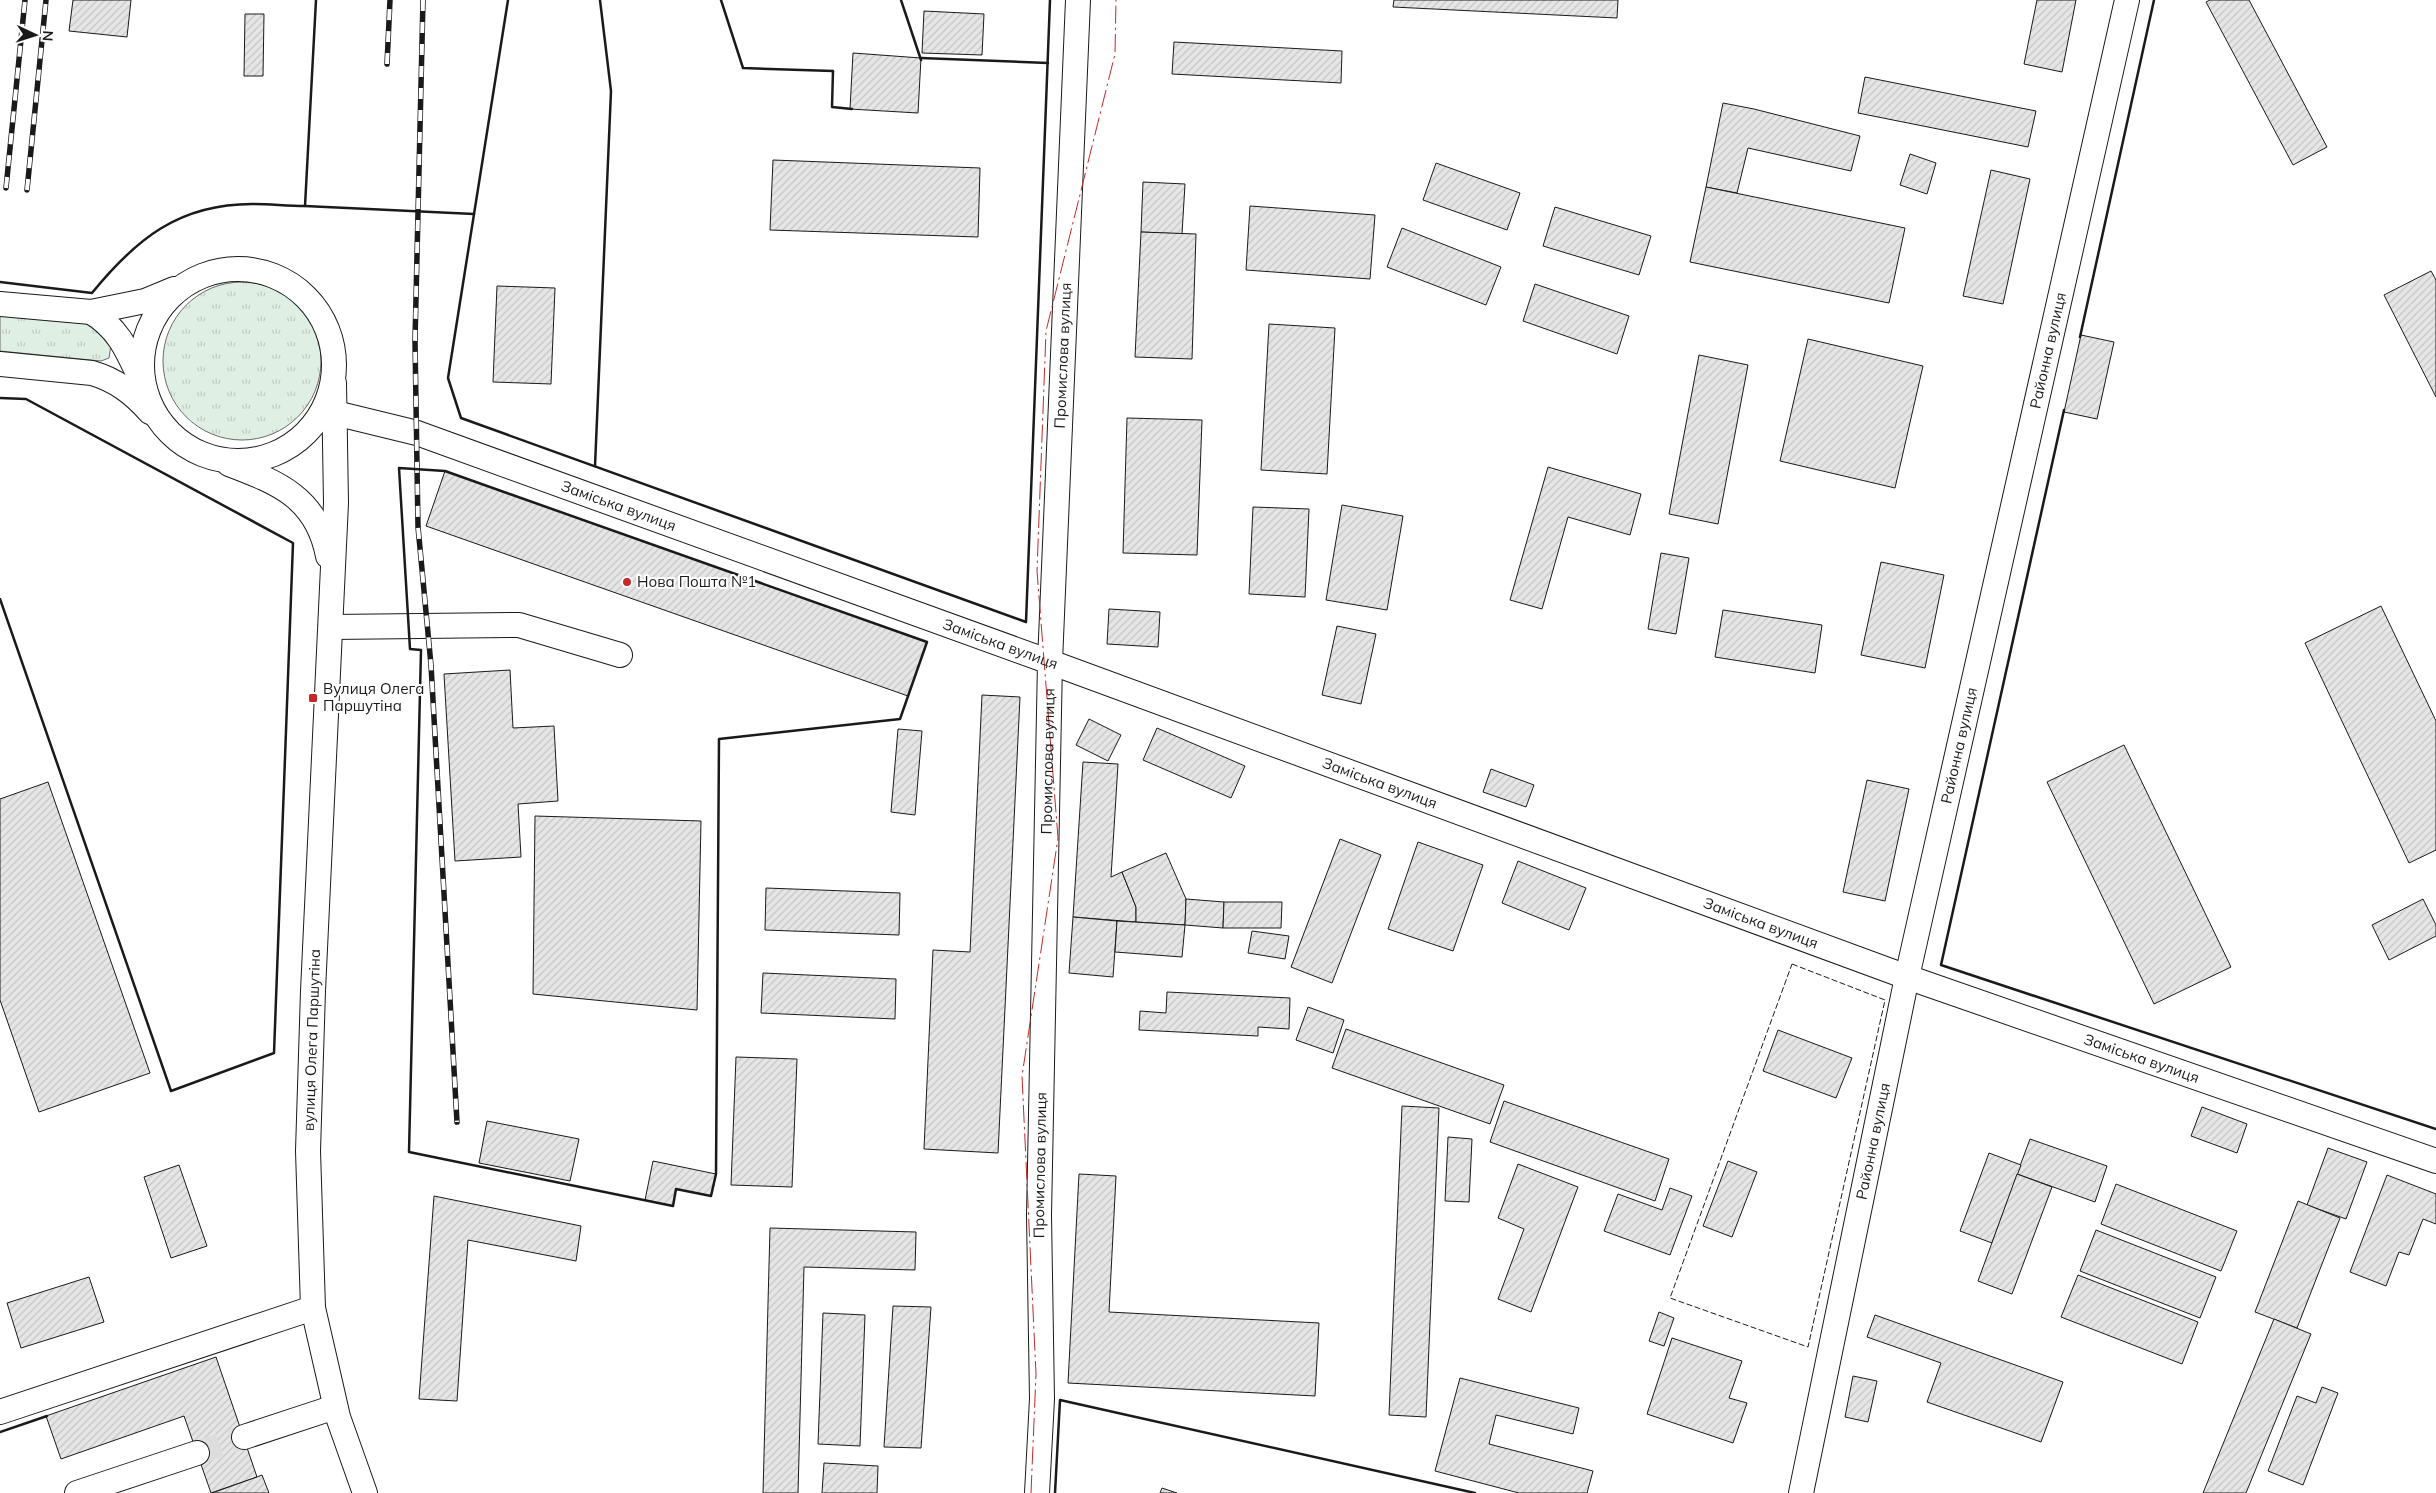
<svg xmlns="http://www.w3.org/2000/svg" width="2436" height="1493" font-family="Mulish,sans-serif">
<defs>
<pattern id="grass-tufts" width="24" height="20" patternUnits="userSpaceOnUse" patternTransform="scale(1.25)"><rect width="24" height="20" fill="#e0efe3"/><path d="M3 7l-1-3M5 7V3M7 7l1-3M15 17l-1-3M17 17v-4M19 17l1-3" fill="none" stroke="#c0ccc2"/></pattern>
<pattern id="building-hatch" width="6" height="6" patternUnits="userSpaceOnUse" patternTransform="scale(1.25)"><rect width="6" height="6" fill="#e6e6e6"/><path d="M-1 1l2-2M0 6l6-6M5 7l2-2" fill="none" stroke="#c5c5c5"/></pattern>
</defs>
<rect width="100%" height="100%" fill="#fff"/>
<g fill="url(#grass-tufts)" stroke="#6a6a6a">
<circle cx="242" cy="361" r="79"/>
<path d="M 0,311 L 87,320 L 111,345 L 109,358 L 101,361 L 0,351 Z"/>
</g>
<g fill="url(#building-hatch)" stroke="#1a1a1a">
<path d="M 73,0 L 131,0 L 127,37 L 69,31 Z"/>
<path d="M 1394,0 L 1618,0 L 1617,18 L 1393,7 Z"/>
<path d="M 2037,0 L 2076,0 L 2062,72 L 2024,64 Z"/>
<path d="M 2210,0 L 2249,0 L 2327,147 L 2293,165 L 2206,2 Z"/>
<path d="M 924,11 L 984,14 L 982,55 L 922,53 Z"/>
<path d="M 245,14 L 264,14 L 263,76 L 244,76 Z"/>
<path d="M 1174,42 L 1342,51 L 1341,83 L 1172,74 Z"/>
<path d="M 853,53 L 921,58 L 918,113 L 850,109 Z"/>
<path d="M 1865,77 L 2036,111 L 2028,147 L 1858,113 Z"/>
<path d="M 1723,103 L 1754,109 L 1860,136 L 1851,171 L 1748,148 L 1737,193 L 1706,187 Z"/>
<path d="M 1910,154 L 1936,163 L 1927,194 L 1900,185 Z"/>
<path d="M 773,160 L 980,168 L 978,237 L 770,230 Z"/>
<path d="M 1436,163 L 1520,193 L 1507,230 L 1423,200 Z"/>
<path d="M 1991,170 L 2030,179 L 2003,304 L 1963,296 Z"/>
<path d="M 1143,182 L 1185,184 L 1182,234 L 1141,232 Z"/>
<path d="M 1706,187 L 1905,228 L 1889,303 L 1690,262 Z"/>
<path d="M 1250,206 L 1375,215 L 1370,279 L 1246,270 Z"/>
<path d="M 1555,207 L 1651,236 L 1639,275 L 1543,246 Z"/>
<path d="M 1402,228 L 1501,267 L 1486,305 L 1387,267 Z"/>
<path d="M 1141,232 L 1196,234 L 1192,359 L 1135,357 Z"/>
<path d="M 2431,271 L 2436,280 L 2436,397 L 2384,295 Z"/>
<path d="M 1535,284 L 1629,316 L 1617,354 L 1523,321 Z"/>
<path d="M 497,286 L 555,288 L 551,384 L 493,382 Z"/>
<path d="M 1269,324 L 1335,328 L 1327,474 L 1261,470 Z"/>
<path d="M 2081,335 L 2114,342 L 2097,419 L 2064,412 Z"/>
<path d="M 1808,339 L 1923,366 L 1895,488 L 1780,461 Z"/>
<path d="M 1699,355 L 1748,365 L 1718,524 L 1669,514 Z"/>
<path d="M 1127,418 L 1202,420 L 1197,555 L 1123,553 Z"/>
<path d="M 1548,467 L 1641,494 L 1630,535 L 1568,517 L 1542,609 L 1510,600 Z"/>
<path d="M 445,471 L 927,642 L 908,696 L 426,526 Z"/>
<path d="M 1342,505 L 1403,516 L 1387,610 L 1326,600 Z"/>
<path d="M 1253,507 L 1309,509 L 1305,597 L 1249,594 Z"/>
<path d="M 1661,553 L 1689,558 L 1676,634 L 1648,629 Z"/>
<path d="M 1881,562 L 1944,575 L 1925,668 L 1861,655 Z"/>
<path d="M 2381,606 L 2436,721 L 2436,850 L 2409,863 L 2305,643 Z"/>
<path d="M 1109,609 L 1160,612 L 1158,647 L 1107,644 Z"/>
<path d="M 1723,610 L 1822,625 L 1815,673 L 1715,657 Z"/>
<path d="M 1337,626 L 1376,634 L 1361,704 L 1322,695 Z"/>
<path d="M 510,670 L 513,728 L 554,726 L 558,801 L 518,804 L 521,857 L 455,861 L 444,674 Z"/>
<path d="M 982,695 L 1020,697 L 998,1153 L 924,1149 L 933,950 L 970,952 Z"/>
<path d="M 1089,719 L 1121,735 L 1108,761 L 1076,745 Z"/>
<path d="M 1157,728 L 1245,766 L 1231,798 L 1143,760 Z"/>
<path d="M 898,729 L 922,731 L 915,815 L 891,812 Z"/>
<path d="M 2124,745 L 2231,967 L 2154,1004 L 2047,782 Z"/>
<path d="M 1083,762 L 1118,764 L 1111,877 L 1122,872 L 1136,907 L 1136,922 L 1073,917 Z"/>
<path d="M 1491,769 L 1534,785 L 1526,807 L 1483,792 Z"/>
<path d="M 1867,780 L 1909,789 L 1885,901 L 1843,892 Z"/>
<path d="M 48,782 L 150,1073 L 39,1112 L 0,1000 L 0,799 Z"/>
<path d="M 535,816 L 701,821 L 697,1010 L 533,994 Z"/>
<path d="M 1340,839 L 1381,855 L 1332,983 L 1291,967 Z"/>
<path d="M 1418,842 L 1483,865 L 1453,951 L 1388,929 Z"/>
<path d="M 1166,853 L 1186,899 L 1185,925 L 1136,922 L 1136,907 L 1122,872 Z"/>
<path d="M 1518,861 L 1586,888 L 1569,930 L 1502,903 Z"/>
<path d="M 766,888 L 900,893 L 899,935 L 765,930 Z"/>
<path d="M 1186,899 L 1224,902 L 1223,928 L 1185,925 Z"/>
<path d="M 2423,899 L 2436,925 L 2436,936 L 2389,960 L 2372,925 Z"/>
<path d="M 1224,902 L 1282,902 L 1281,928 L 1223,928 Z"/>
<path d="M 1073,917 L 1117,921 L 1113,977 L 1069,973 Z"/>
<path d="M 1117,921 L 1185,925 L 1182,957 L 1115,952 Z"/>
<path d="M 1252,931 L 1289,936 L 1285,959 L 1248,953 Z"/>
<path d="M 763,973 L 896,979 L 895,1019 L 761,1013 Z"/>
<path d="M 1167,992 L 1290,998 L 1289,1029 L 1258,1027 L 1258,1036 L 1139,1030 L 1140,1011 L 1166,1013 Z"/>
<path d="M 1308,1007 L 1344,1020 L 1333,1053 L 1296,1040 Z"/>
<path d="M 1346,1029 L 1504,1085 L 1490,1124 L 1332,1068 Z"/>
<path d="M 1778,1030 L 1852,1058 L 1836,1098 L 1763,1071 Z"/>
<path d="M 736,1057 L 797,1059 L 792,1187 L 731,1185 Z"/>
<path d="M 1504,1101 L 1669,1159 L 1655,1201 L 1490,1142 Z"/>
<path d="M 1402,1106 L 1439,1108 L 1426,1417 L 1389,1415 Z"/>
<path d="M 2202,1107 L 2247,1124 L 2237,1153 L 2191,1136 Z"/>
<path d="M 487,1121 L 579,1139 L 570,1181 L 479,1163 Z"/>
<path d="M 1448,1137 L 1472,1139 L 1469,1202 L 1445,1201 Z"/>
<path d="M 2030,1139 L 2107,1166 L 2095,1202 L 2017,1174 Z"/>
<path d="M 2328,1148 L 2367,1162 L 2346,1219 L 2307,1205 Z"/>
<path d="M 1989,1153 L 2021,1165 L 1992,1243 L 1960,1231 Z"/>
<path d="M 653,1161 L 716,1174 L 711,1196 L 676,1189 L 673,1206 L 645,1200 Z"/>
<path d="M 1728,1161 L 1757,1172 L 1732,1237 L 1703,1226 Z"/>
<path d="M 1518,1164 L 1578,1187 L 1531,1312 L 1498,1299 L 1524,1229 L 1498,1218 Z"/>
<path d="M 179,1165 L 207,1246 L 171,1258 L 144,1177 Z"/>
<path d="M 1079,1174 L 1116,1176 L 1109,1312 L 1319,1323 L 1315,1396 L 1068,1383 Z"/>
<path d="M 2017,1174 L 2052,1187 L 2012,1294 L 1978,1281 Z"/>
<path d="M 2387,1175 L 2436,1194 L 2436,1224 L 2423,1219 L 2409,1255 L 2399,1252 L 2386,1286 L 2350,1272 Z"/>
<path d="M 2116,1184 L 2237,1231 L 2221,1271 L 2101,1224 Z"/>
<path d="M 1670,1188 L 1692,1196 L 1670,1255 L 1604,1231 L 1618,1194 L 1662,1210 Z"/>
<path d="M 434,1196 L 581,1226 L 576,1261 L 468,1240 L 457,1401 L 419,1399 Z"/>
<path d="M 2298,1201 L 2340,1218 L 2297,1328 L 2255,1312 Z"/>
<path d="M 770,1228 L 916,1232 L 915,1270 L 804,1267 L 798,1493 L 763,1493 Z"/>
<path d="M 2096,1230 L 2216,1277 L 2200,1318 L 2080,1271 Z"/>
<path d="M 2078,1275 L 2198,1322 L 2182,1364 L 2061,1317 Z"/>
<path d="M 89,1277 L 104,1322 L 21,1348 L 7,1303 Z"/>
<path d="M 893,1306 L 931,1307 L 921,1448 L 884,1447 Z"/>
<path d="M 1659,1312 L 1674,1318 L 1664,1346 L 1649,1341 Z"/>
<path d="M 823,1313 L 865,1315 L 860,1446 L 818,1444 Z"/>
<path d="M 1875,1315 L 2063,1382 L 2041,1442 L 1927,1402 L 1941,1363 L 1867,1337 Z"/>
<path d="M 2274,1319 L 2311,1334 L 2246,1493 L 2203,1493 Z"/>
<path d="M 1672,1338 L 1742,1361 L 1729,1398 L 1747,1403 L 1733,1443 L 1647,1414 Z"/>
<path d="M 216,1357 L 257,1477 L 211,1493 L 184,1416 L 61,1459 L 46,1416 Z"/>
<path d="M 1853,1376 L 1877,1381 L 1868,1422 L 1845,1417 Z"/>
<path d="M 1460,1378 L 1579,1408 L 1573,1434 L 1496,1415 L 1489,1444 L 1593,1471 L 1587,1493 L 1519,1493 L 1435,1471 Z"/>
<path d="M 2322,1387 L 2338,1393 L 2303,1485 L 2268,1471 L 2297,1396 L 2316,1403 Z"/>
<path d="M 824,1463 L 878,1466 L 877,1493 L 822,1493 Z"/>
<path d="M 262,1475 L 269,1493 L 212,1493 L 257,1477 Z"/>
<path d="M 1162,1488 L 1177,1493 L 1160,1493 Z"/>
</g>
<g fill="none" stroke-linecap="round" stroke-linejoin="round">
<path stroke="#ddd" stroke-width="24" stroke-dasharray="24 12" stroke-linecap="butt" d="M 197,1453 L 244,1437"/>
<defs>
<g id="minor">
<circle cx="238" cy="365" r="96"/>
<path d="M 0,304 L 91,312 L 145,301 L 174,289"/>
<path d="M 91,312 C 118,328 127,350 140,378"/>
<path d="M 0,364 L 92,373 C 116,380 133,393 150,412"/>
<path d="M 334,383 L 336,503 L 313,991 L 308,1151 L 313,1308 L 338,1417 L 365,1493"/>
<path id="s1" d="M 322,415 L 335,413 L 417,433 L 1050,662 L 1907,977 L 2436,1161"/>
<path d="M 229,464 C 279,483 317,498 328,556"/>
<path d="M 331,627 L 519,625 L 620,655"/>
<path d="M 0,1412 L 313,1308"/>
<path d="M 244,1437 L 335,1407"/>
<path d="M 77,1493 L 197,1453"/>
<path id="s2" d="M 1037,1493 L 1042,1399 L 1039,1215 L 1050,662 L 1078,0"/>
<path id="s3" d="M 1801,1493 L 1907,977 L 2127,0"/>
</g>
</defs>
<use href="#minor" stroke="#1a1a1a" stroke-width="26"/>
<use href="#minor" stroke="#fff" stroke-width="24"/>
<defs>
<g id="rail">
<path d="M 423,0 L 415,341 L 418,527 L 431,665 L 457,1122"/>
<path d="M 387,64 L 390,0"/>
<path d="M 6,188 L 25,0"/>
<path d="M 27,190 L 46,0"/>
</g>
</defs>
<use href="#rail" stroke="#1a1a1a" stroke-width="5.5"/>
<use href="#rail" stroke="#fff" stroke-width="4" stroke-dasharray="11" stroke-linecap="butt"/>
<path stroke="#1a1a1a" stroke-width="1" stroke-dasharray="6 2.5" stroke-linecap="butt" d="M 1792,964 L 1885,1000 L 1808,1347 L 1670,1298 Z"/>
<g stroke="#1a1a1a" stroke-width="2.5">
<path d="M 508,0 L 448,378 L 461,418 L 1026,622 L 1050,0"/>
<path d="M 721,0 L 743,68 L 833,71 L 832,107 L 852,109"/>
<path d="M 901,0 L 921,60"/>
<path d="M 921,58 L 1048,63"/>
<path d="M 305,206 L 474,214"/>
<path d="M 0,282 L 92,293 C 136,239 179,204 252,204 C 270,204 287,206 305,206 L 316,0"/>
<path d="M 2080,337 L 2154,0"/>
<path d="M 0,398 L 26,399 L 293,543 L 274,1053 L 171,1091 L 0,599"/>
<path d="M 2064,410 L 1941,965 L 2436,1129"/>
<path d="M 595,466 L 611,91 L 600,0"/>
<path d="M 399,468 L 445,471 L 927,642 L 900,719 L 719,739 L 716,1174 L 711,1196 L 676,1189 L 673,1206 L 409,1152 L 421,650 L 410,649 Z"/>
<path d="M 0,1432 L 47,1416"/>
<path d="M 1055,1493 L 1060,1400 L 1475,1493"/>
</g>
<path stroke="#c62828" stroke-width="1" stroke-dasharray="18 4 2.5 4" stroke-linecap="butt" d="M 1031,1493 L 1036,1374 L 1022,1076 L 1058,838 L 1037,571 L 1046,331 L 1115,54 L 1116,0"/>
</g>
<g fill="#c62828" stroke="#fff" stroke-width="2">
<circle cx="627" cy="582" r="5"/>
<rect x="308" y="693" width="10" height="10" rx="2.5"/>
</g>
<g text-anchor="middle" stroke-width="4" stroke-linejoin="round" paint-order="stroke">
<g font-size="15" fill="#1a1a1a" stroke="#fff">
<text dy="5" stroke="none"><textPath href="#s3" startOffset="1169">Районна вулиця</textPath></text>
<text dy="5" stroke="none"><textPath href="#s2" startOffset="1138">Промислова вулиця</textPath></text>
<text dy="5" stroke="none"><textPath href="#s1" startOffset="312">Заміська вулиця</textPath></text>
<text dy="5" stroke="none"><textPath href="#s1" startOffset="718">Заміська вулиця</textPath></text>
<text dy="5" stroke="none"><textPath href="#s3" startOffset="764">Районна вулиця</textPath></text>
<text dy="5" stroke="none"><textPath href="#s2" startOffset="732">Промислова вулиця</textPath></text>
<text dy="5" stroke="none"><textPath href="#s1" startOffset="1122">Заміська вулиця</textPath></text>
<text dy="5" stroke="none"><textPath href="#s1" startOffset="1528">Заміська вулиця</textPath></text>
<text transform="translate(312 1040) rotate(-88)" y="5">вулиця Олега Паршутіна</text>
<text dy="5" stroke="none"><textPath href="#s1" startOffset="1932">Заміська вулиця</textPath></text>
<text dy="5" stroke="none"><textPath href="#s3" startOffset="359">Районна вулиця</textPath></text>
<text dy="5" stroke="none"><textPath href="#s2" startOffset="328">Промислова вулиця</textPath></text>
</g>
<g font-size="15" fill="#1a1a1a" stroke="#fff" text-anchor="start">
<text x="637" y="587">Нова Пошта №1</text>
<text x="323" y="694">Вулиця Олега<tspan x="323" dy="17">Паршутіна</tspan></text>
</g>
</g>
<g transform="translate(35 35) rotate(94)" stroke="#ffffff" stroke-width="4" paint-order="stroke">
<path d="M0-4L9 19L0 12L-9 19Z" fill="#1a1a1a"/>
<text y="-8" font-size="14" font-weight="bold" text-anchor="middle" fill="#1a1a1a">N</text>
</g>
</svg>
